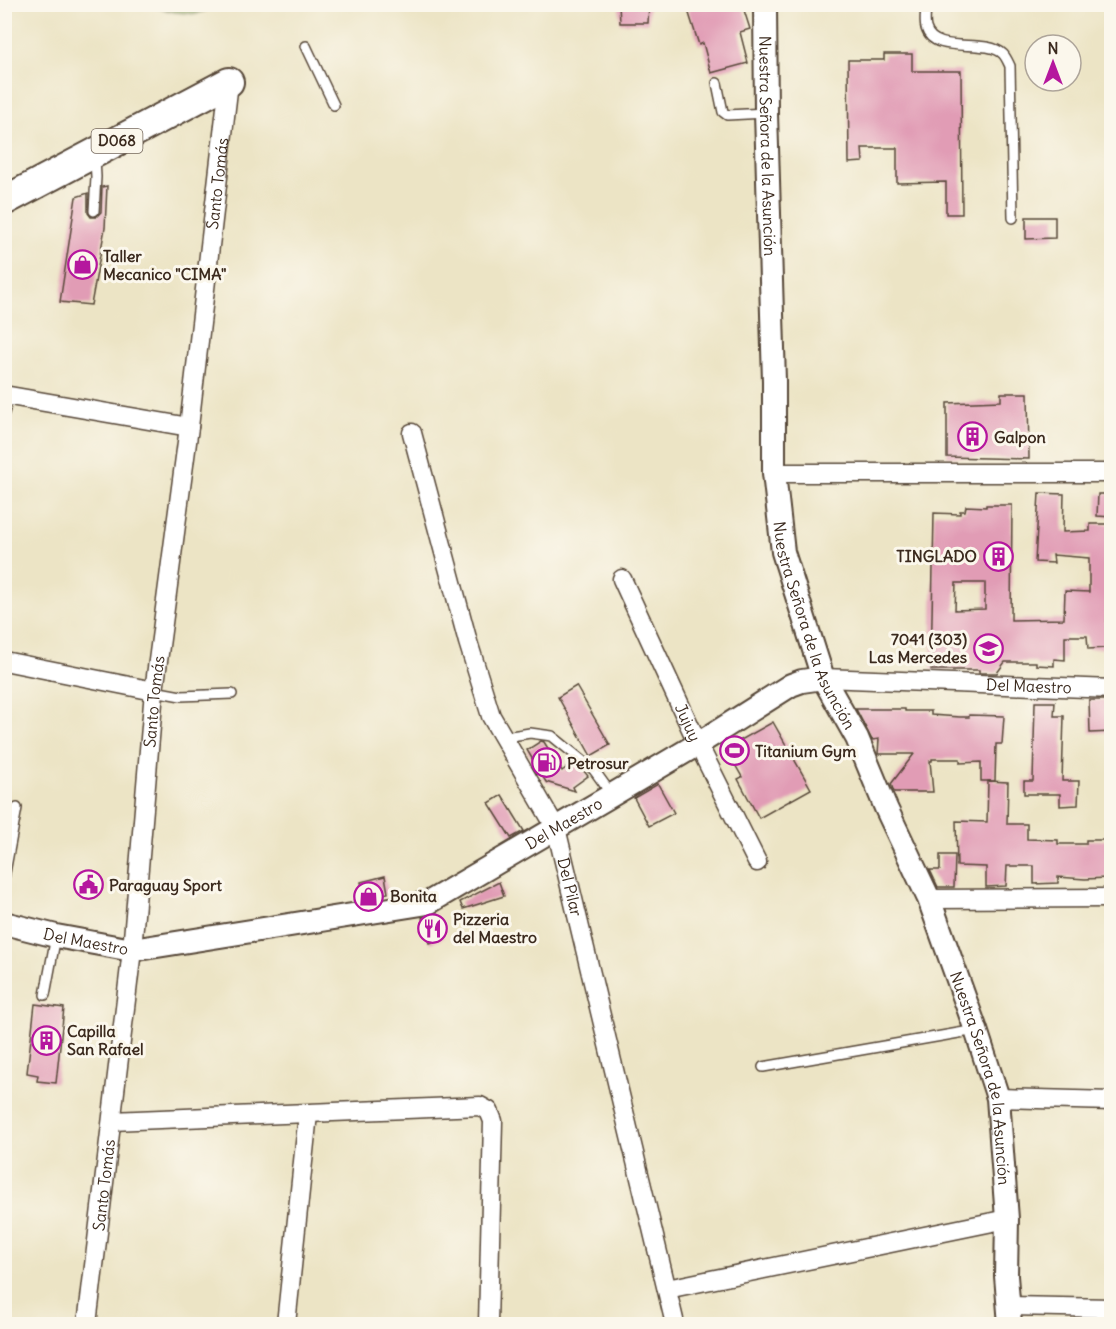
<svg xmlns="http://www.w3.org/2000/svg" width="1116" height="1329" font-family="Delius,sans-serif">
<defs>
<pattern id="forest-crowns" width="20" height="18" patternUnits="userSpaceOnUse" patternTransform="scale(1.5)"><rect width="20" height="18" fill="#88a659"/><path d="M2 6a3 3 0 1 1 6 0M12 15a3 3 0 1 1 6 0" fill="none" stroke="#708749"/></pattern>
</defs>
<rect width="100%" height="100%" fill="#fbf7ec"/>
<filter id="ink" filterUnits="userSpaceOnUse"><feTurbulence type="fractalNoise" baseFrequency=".0167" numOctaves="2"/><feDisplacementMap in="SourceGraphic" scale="12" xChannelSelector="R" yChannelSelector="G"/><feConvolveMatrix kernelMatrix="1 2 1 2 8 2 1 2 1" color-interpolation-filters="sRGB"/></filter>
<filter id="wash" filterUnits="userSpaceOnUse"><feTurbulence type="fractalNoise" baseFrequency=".008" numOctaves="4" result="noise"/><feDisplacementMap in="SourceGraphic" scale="24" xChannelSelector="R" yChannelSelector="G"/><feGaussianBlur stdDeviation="1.35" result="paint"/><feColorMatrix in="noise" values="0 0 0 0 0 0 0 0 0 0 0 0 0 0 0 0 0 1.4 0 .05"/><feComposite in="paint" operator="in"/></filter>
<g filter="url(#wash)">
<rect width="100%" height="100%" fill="#ece4c5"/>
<path fill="url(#forest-crowns)" stroke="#62683c" stroke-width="1.5" d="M 145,5 L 216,5 L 215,7 L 196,14 L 175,12 Z"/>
<g id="blocks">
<g fill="#e19cb5" fill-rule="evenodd">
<path d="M 619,4 L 649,4 L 648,23 L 620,23 Z"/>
<path d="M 686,4 L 742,4 L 750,29 L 740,32 L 748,63 L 711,73 L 703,43 L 699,45 Z"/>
<path d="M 884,54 L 912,54 L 912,71 L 961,71 L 962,214 L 946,214 L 946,182 L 897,183 L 897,148 L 862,148 L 863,162 L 849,163 L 848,60 L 884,60 Z"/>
<path d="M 107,186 L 105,228 L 91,305 L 60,302 L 76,197 L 88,193 L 88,213 L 91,217 L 96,217 L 101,212 L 102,187 Z"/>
<path d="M 1026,217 L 1055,217 L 1055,238 L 1026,239 Z"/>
<path d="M 1001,393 L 1028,393 L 1029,459 L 947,457 L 947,403 L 1001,401 Z"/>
<path d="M 1039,493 L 1064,494 L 1063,532 L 1090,531 L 1090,524 L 1110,524 L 1109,546 L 1112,546 L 1112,602 L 1107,602 L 1106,648 L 1088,649 L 1087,636 L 1065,636 L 1065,660 L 1054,659 L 1054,666 L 1036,665 L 1036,662 L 1005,662 L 997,673 L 979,673 L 979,670 L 931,670 L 934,513 L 960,514 L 960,511 L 965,511 L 966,506 L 986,507 L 986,505 L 1012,505 L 1011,620 L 1064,619 L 1065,591 L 1089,592 L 1089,558 L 1053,555 L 1054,563 L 1035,562 ZM 956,583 L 985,583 L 985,609 L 955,610 Z"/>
<path d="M 1098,494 L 1112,494 L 1112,517 L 1097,516 Z"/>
<path d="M 576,686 L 610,745 L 591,756 L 558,697 Z"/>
<path d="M 1089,700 L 1111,700 L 1112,732 L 1090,733 Z"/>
<path d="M 1035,702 L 1055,702 L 1054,716 L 1064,716 L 1062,781 L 1079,781 L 1078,805 L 1060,806 L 1060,794 L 1024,794 L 1024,781 L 1033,781 Z"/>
<path d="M 856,709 L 905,709 L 905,711 L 931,711 L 931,715 L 960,717 L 969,717 L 969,715 L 1004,716 L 1002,744 L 996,744 L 995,781 L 981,781 L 981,762 L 960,763 L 960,759 L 932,759 L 932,761 L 930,761 L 933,792 L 894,792 L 891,784 L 914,754 L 878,754 L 879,739 L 872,740 Z"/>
<path d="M 773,722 L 811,789 L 759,818 L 738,779 L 742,777 L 729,754 L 732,745 Z"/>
<path d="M 541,741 L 544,742 L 562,771 L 574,762 L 582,769 L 588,776 L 573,787 L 575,791 L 546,782 L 527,750 Z"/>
<path d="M 988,781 L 1008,782 L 1007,824 L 1027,824 L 1027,839 L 1058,840 L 1058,844 L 1086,844 L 1086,840 L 1109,840 L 1107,878 L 1085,879 L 1058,877 L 1058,883 L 1034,884 L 1034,866 L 1007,866 L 1006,886 L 986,887 L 986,867 L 957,866 L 956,821 L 987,822 Z"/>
<path d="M 658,784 L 674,813 L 649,826 L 634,798 Z"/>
<path d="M 502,795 L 524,831 L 511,838 L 489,803 Z"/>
<path d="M 940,855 L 955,855 L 954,887 L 938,887 L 930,870 L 940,870 Z"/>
<path d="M 385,876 L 388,893 L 365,898 L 361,882 Z"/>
<path d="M 499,882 L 504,896 L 463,909 L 460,902 Z"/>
<path d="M 435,914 L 443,938 L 430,943 L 422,918 Z"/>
<path d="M 35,1004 L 64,1008 L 56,1083 L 37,1081 L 38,1075 L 27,1073 Z"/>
</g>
</g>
</g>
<g filter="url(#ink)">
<use href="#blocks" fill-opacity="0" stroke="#564637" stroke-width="1.5"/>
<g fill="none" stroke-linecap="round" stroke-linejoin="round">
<defs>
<g id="service">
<path d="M 926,4 C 926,12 924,21 926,28 C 934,56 985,37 1003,54 C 1006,57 1008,62 1010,66 L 1013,218"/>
<path d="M 306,46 L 334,105"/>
<path d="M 717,83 L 723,112 L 727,115 L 766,113"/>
<path d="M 94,211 L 96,177 L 95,159"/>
<path d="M 4,413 L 9,395"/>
<path d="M 154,691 L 181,696 L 232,694"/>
<path d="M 505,737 L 530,733 L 552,736 L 594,770 L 612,795"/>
<path d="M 4,878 L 17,808"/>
<path d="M 45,995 L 56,936"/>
<path d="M 763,1067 L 976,1030"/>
</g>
<g id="minor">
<path d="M 4,395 L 189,427"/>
<path id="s1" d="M 412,433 L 468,642 L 491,716 L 556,828 L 675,1324"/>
<path d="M 774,473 L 1112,473"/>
<path id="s2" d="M 622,579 L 698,744 L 757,862"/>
<path d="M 4,661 L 154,691"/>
<path id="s3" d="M 823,678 L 1112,689"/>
<path d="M 929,899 L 1112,898"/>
<path d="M 998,1098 L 1112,1101"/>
<path d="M 112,1121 L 480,1106 L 489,1111 L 493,1121 L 488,1324"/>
<path d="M 667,1289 L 1007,1219"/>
<path d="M 1009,1306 L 1112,1308"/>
<path id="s4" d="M 87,1324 L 132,950 L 154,691 L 189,427 L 229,82"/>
<path d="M 286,1324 L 308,1114"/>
</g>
<g id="tertiary">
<path id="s5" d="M 765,4 L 766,113 L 774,381 L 774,473 L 783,552 L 823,678 L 857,738 L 886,808 L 929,899 L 976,1030 L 998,1098 L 1007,1219 L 1006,1276 L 1010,1324"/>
<path id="s6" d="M 4,923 L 56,936 L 132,950 L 428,903 L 612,795 L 698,744 L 791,685 L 802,681 L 823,678"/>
</g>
<path id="primary" d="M 4,201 L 229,82"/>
</defs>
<use href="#service" stroke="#564637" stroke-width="12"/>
<use href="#minor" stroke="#564637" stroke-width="21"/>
<use href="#tertiary" stroke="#564637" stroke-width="26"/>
<use href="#primary" stroke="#564637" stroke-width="32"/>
<use href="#service" stroke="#fff" stroke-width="9"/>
<use href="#minor" stroke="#fff" stroke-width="18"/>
<use href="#tertiary" stroke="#fff" stroke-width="22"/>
<use href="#primary" stroke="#fff" stroke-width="28"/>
</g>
</g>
<defs>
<symbol id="shop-ring" viewBox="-11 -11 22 22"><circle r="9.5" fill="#fbf7ec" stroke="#b5179e" stroke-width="1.5"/><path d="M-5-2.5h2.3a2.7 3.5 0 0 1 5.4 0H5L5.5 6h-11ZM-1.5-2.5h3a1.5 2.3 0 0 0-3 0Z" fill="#b5179e"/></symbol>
<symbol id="building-ring" viewBox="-11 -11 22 22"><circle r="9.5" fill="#fbf7ec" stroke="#b5179e" stroke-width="1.5"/><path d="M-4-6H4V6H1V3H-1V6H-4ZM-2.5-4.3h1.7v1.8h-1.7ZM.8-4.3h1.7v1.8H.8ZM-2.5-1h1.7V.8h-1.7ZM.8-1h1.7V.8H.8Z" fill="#b5179e"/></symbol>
<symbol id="school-ring" viewBox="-11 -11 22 22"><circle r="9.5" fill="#fbf7ec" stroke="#b5179e" stroke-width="1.5"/><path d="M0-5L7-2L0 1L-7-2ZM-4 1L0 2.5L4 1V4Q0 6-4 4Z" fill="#b5179e"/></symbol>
<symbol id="stadium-ring" viewBox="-11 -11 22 22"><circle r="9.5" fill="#fbf7ec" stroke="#b5179e" stroke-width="1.5"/><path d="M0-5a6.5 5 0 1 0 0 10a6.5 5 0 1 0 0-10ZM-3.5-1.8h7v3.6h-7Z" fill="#b5179e"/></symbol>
<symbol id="fuel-ring" viewBox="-11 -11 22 22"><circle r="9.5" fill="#fbf7ec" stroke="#b5179e" stroke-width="1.5"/><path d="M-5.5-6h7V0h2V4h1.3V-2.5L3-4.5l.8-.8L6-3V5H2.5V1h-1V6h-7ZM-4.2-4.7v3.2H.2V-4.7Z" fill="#b5179e"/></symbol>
<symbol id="civic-ring" viewBox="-11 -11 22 22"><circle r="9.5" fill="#fbf7ec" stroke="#b5179e" stroke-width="1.5"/><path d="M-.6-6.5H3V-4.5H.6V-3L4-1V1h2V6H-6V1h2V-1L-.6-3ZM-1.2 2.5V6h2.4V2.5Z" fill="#b5179e"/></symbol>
<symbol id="restaurant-ring" viewBox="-11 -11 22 22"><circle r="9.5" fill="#fbf7ec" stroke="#b5179e" stroke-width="1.5"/><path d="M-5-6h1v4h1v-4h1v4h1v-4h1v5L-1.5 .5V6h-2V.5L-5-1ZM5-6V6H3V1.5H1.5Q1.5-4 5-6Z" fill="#b5179e"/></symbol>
</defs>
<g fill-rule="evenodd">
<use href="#shop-ring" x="66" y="248" width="33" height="33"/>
<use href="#building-ring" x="956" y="420" width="33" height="33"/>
<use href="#building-ring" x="982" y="540" width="33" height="33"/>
<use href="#school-ring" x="972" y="632" width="33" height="33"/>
<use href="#stadium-ring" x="718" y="734" width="33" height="33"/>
<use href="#fuel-ring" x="530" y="746" width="33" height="33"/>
<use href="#civic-ring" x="72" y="868" width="33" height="33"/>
<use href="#shop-ring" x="352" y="880" width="33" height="33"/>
<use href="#restaurant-ring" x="416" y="912" width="33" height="33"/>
<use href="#building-ring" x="30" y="1024" width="33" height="33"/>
</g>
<g text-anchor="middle" stroke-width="6" stroke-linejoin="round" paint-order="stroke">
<rect fill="#fbf7ec" stroke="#75685c" stroke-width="1.5" x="91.5" y="129" width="51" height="24" rx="4.5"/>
<g font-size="15" font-weight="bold" fill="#3b2a1e">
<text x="117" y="146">D068</text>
</g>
<g font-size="16" fill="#3b2a1e" stroke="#fbf7ec">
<text dy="6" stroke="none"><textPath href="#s5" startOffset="142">Nuestra Señora de la Asunción</textPath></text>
<text dy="6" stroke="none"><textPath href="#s4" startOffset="1148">Santo Tomás</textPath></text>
<text dy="6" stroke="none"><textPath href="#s5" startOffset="628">Nuestra Señora de la Asunción</textPath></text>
<text dy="6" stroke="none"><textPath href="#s3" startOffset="206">Del Maestro</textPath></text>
<text dy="6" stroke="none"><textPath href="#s4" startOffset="626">Santo Tomás</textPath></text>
<text dy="6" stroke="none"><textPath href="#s2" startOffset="158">Jujuy</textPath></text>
<text dy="6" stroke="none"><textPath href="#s6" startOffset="588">Del Maestro</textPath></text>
<text dy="6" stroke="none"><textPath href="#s1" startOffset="484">Del Pilar</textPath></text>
<text dy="6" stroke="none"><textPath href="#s6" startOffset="84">Del Maestro</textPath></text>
<text dy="6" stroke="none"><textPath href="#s5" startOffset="1114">Nuestra Señora de la Asunción</textPath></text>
<text dy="6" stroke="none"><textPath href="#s4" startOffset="140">Santo Tomás</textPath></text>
</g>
<g font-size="16" font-weight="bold" fill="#3b2a1e" stroke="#fbf7ec" text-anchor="start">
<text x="103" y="262">Taller<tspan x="103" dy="18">Mecanico "CIMA"</tspan></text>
<text x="994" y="443">Galpon</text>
<text x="977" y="562" text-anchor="end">TINGLADO</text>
<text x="967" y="645" text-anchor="end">7041 (303)<tspan x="967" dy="18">Las Mercedes</tspan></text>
<text x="755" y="757">Titanium Gym</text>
<text x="567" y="769">Petrosur</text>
<text x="109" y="891">Paraguay Sport</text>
<text x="390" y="902">Bonita</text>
<text x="453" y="925">Pizzeria<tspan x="453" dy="18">del Maestro</tspan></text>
<text x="67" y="1037">Capilla<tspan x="67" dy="18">San Rafael</tspan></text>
</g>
</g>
<rect width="1116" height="1329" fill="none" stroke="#fbf7ec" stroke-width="24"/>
<g transform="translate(1053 63)"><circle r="28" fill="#fbf7ec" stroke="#aea59a" stroke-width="1.5"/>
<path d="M0-4.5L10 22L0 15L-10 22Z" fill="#b5179e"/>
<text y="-9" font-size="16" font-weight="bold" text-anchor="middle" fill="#3b2a1e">N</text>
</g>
</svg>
